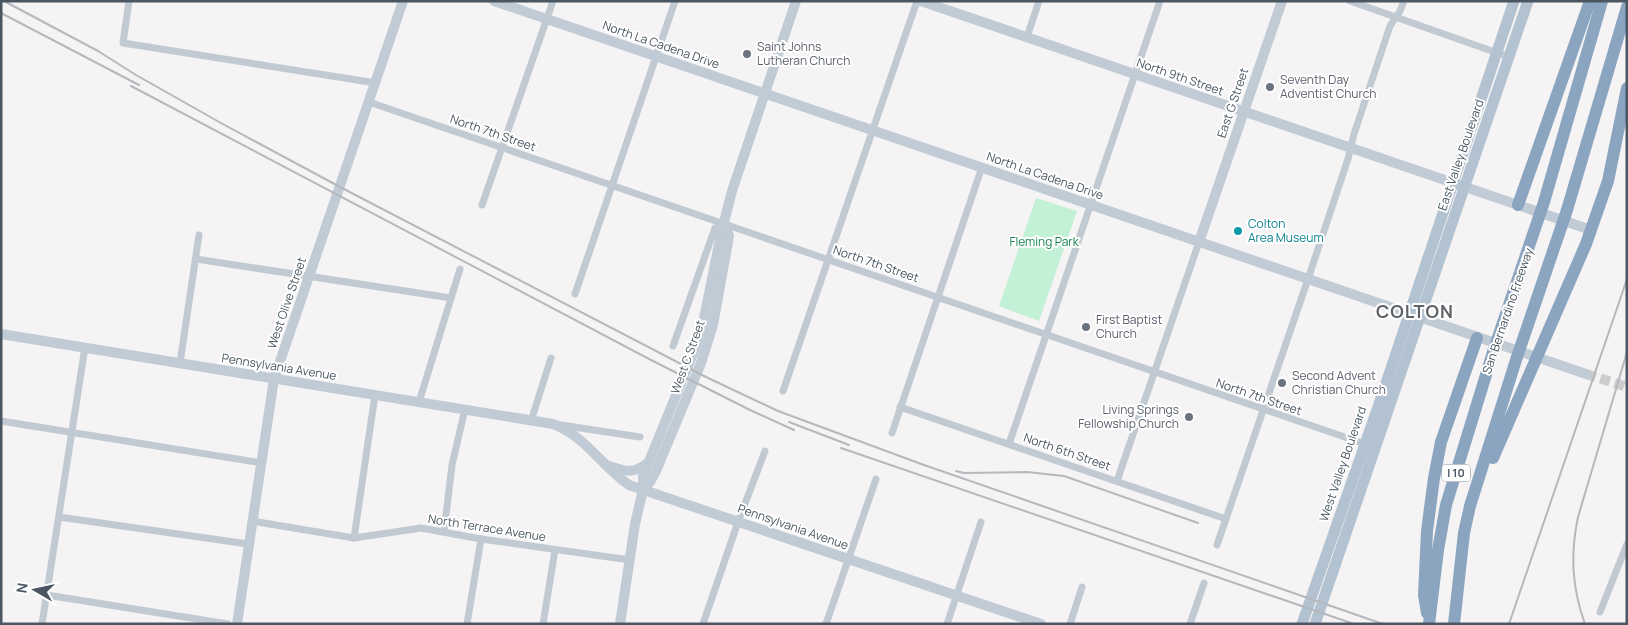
<svg xmlns="http://www.w3.org/2000/svg" width="1628" height="625" font-family="Manrope,sans-serif">
<rect width="100%" height="100%" fill="#f5f3f3"/>
<path fill="#c3f1d5" d="M 1036,198 L 1077,211 L 1039,321 L 999,306 Z"/>
<g fill="none" stroke-linecap="round" stroke-linejoin="round">
<path stroke="#caccce" stroke-width="10" stroke-dasharray="10 5" stroke-linecap="butt" d="M 1586,374 L 1627,387"/>
<g stroke="#c1cad2" stroke-width="7">
<path d="M 129,1 L 123,43 L 376,83"/>
<path d="M 1350,1 L 1509,57"/>
<path d="M 1027,37 L 1039,1"/>
<path d="M 369,102 L 1368,445"/>
<path d="M 482,205 L 553,1"/>
<path d="M 196,259 L 451,298"/>
<path d="M 575,294 L 675,1"/>
<path d="M 673,346 L 715,228 L 724,224"/>
<path d="M 180,363 L 199,235"/>
<path d="M 783,391 L 917,1"/>
<path d="M 419,402 L 460,269"/>
<path d="M 900,407 L 1226,519"/>
<path d="M 1,421 L 262,463"/>
<path d="M 531,421 L 551,358"/>
<path d="M 561,425 L 640,437"/>
<path d="M 892,433 L 982,167"/>
<path d="M 1009,444 L 1160,1"/>
<path d="M 1117,481 L 1199,242"/>
<path d="M 59,517 L 248,544"/>
<path d="M 252,521 L 354,538 L 421,528 L 481,539 L 630,560"/>
<path d="M 444,532 L 452,465 L 465,409"/>
<path d="M 354,538 L 375,395"/>
<path d="M 1217,545 L 1308,279 L 1348,159 L 1354,134 L 1390,26 L 1400,11 L 1404,1"/>
<path d="M 47,595 L 228,624"/>
<path d="M 1600,612 L 1627,544"/>
<path d="M 42,624 L 85,347"/>
<path d="M 467,624 L 481,539"/>
<path d="M 543,624 L 555,550"/>
<path d="M 703,624 L 738,522 L 765,451"/>
<path d="M 826,624 L 876,479"/>
<path d="M 947,624 L 981,522"/>
<path d="M 1070,624 L 1082,587"/>
<path d="M 1190,624 L 1204,583"/>
</g>
<g stroke="#c1cbd6" stroke-width="10">
<path d="M 494,1 L 1586,374"/>
<path d="M 921,1 L 1591,230"/>
<path d="M 1199,242 L 1282,1"/>
<path d="M 1,334 L 553,424 C 587,437 601,466 629,485 L 1041,624"/>
<path d="M 609,466 C 628,472 632,474 648,463"/>
<path d="M 643,490 L 650,482 L 656,471 L 701,363 L 713,325 L 729,236 L 724,224"/>
<path d="M 237,624 L 274,379 L 403,1"/>
<path d="M 620,624 L 635,524 L 643,490 L 643,476 L 693,354 L 702,328 L 721,234 L 732,191 L 796,1"/>
</g>
<g stroke="#b3c2d1" stroke-width="11">
<path d="M 1302,624 L 1378,407 L 1514,1"/>
<path d="M 1315,624 L 1528,1"/>
</g>
<g stroke="#8ba5c1" stroke-width="12">
<path d="M 1518,205 L 1590,1"/>
<path d="M 1493,458 L 1586,244 L 1608,181 L 1627,88"/>
<path d="M 1427,613 L 1424,595 L 1427,531 L 1434,478 L 1441,442 L 1477,338"/>
<path d="M 1429,624 L 1438,550 L 1446,505 L 1493,352 L 1544,202 L 1602,1"/>
<path d="M 1454,624 L 1464,533 L 1470,506 L 1516,360 L 1567,210 L 1627,7"/>
</g>
<g stroke="#b5b8bd" stroke-width="2">
<path d="M 4,1 L 98,51 L 136,75 L 221,123 L 340,187 L 706,377 L 778,411 L 924,465 L 1383,624"/>
<path d="M 1,13 L 139,85"/>
<path d="M 131,86 L 651,360 L 748,409 L 794,430"/>
<path d="M 789,422 L 849,445"/>
<path d="M 841,448 L 1354,624"/>
<path d="M 956,471 L 964,473 L 1027,472 L 1064,476 L 1198,523"/>
<path d="M 1509,624 L 1627,279"/>
<path d="M 1585,624 C 1572,588 1570,555 1578,517 L 1627,352"/>
</g>
</g>
<g fill="#6b7280" stroke="#fff" stroke-width="2">
<circle cx="747" cy="54" r="5"/>
<circle cx="1270" cy="87" r="5"/>
<circle cx="1086" cy="327" r="5"/>
<circle cx="1282" cy="383" r="5"/>
<circle cx="1189" cy="417" r="5"/>
</g>
<circle fill="#0f9aa8" stroke="#fff" stroke-width="2" cx="1238" cy="231" r="5"/>
<g text-anchor="middle" stroke-width="4" stroke-linejoin="round" paint-order="stroke">
<rect fill="#fff" stroke="#808990" stroke-width="1" x="1442" y="464.5" width="28" height="17" rx="4"/>
<g font-size="11" font-weight="bold" fill="#4a5661">
<text x="1456" y="477">I 10</text>
</g>
<g font-size="12" fill="#4a5661" stroke="#fff">
<text transform="translate(661 45) rotate(19)" y="4">North La Cadena Drive</text>
<text transform="translate(1180 77) rotate(19)" y="4">North 9th Street</text>
<text transform="translate(1233 103) rotate(-71)" y="4">East G Street</text>
<text transform="translate(493 133) rotate(19)" y="4">North 7th Street</text>
<text transform="translate(1461 155) rotate(-71)" y="4">East Valley Boulevard</text>
<text transform="translate(1045 176) rotate(19)" y="4">North La Cadena Drive</text>
<text transform="translate(876 264) rotate(19)" y="4">North 7th Street</text>
<text transform="translate(287 303) rotate(-71)" y="4">West Olive Street</text>
<text transform="translate(1508 311) rotate(-71)" y="4">San Bernardino Freeway</text>
<text transform="translate(688 357) rotate(-70)" y="4">West C Street</text>
<text transform="translate(279 367) rotate(9)" y="4">Pennsylvania Avenue</text>
<text transform="translate(1259 397) rotate(19)" y="4">North 7th Street</text>
<text transform="translate(1067 452) rotate(19)" y="4">North 6th Street</text>
<text transform="translate(1343 464) rotate(-71)" y="4">West Valley Boulevard</text>
<text transform="translate(793 527) rotate(19)" y="4">Pennsylvania Avenue</text>
<text transform="translate(487 528) rotate(9)" y="4">North Terrace Avenue</text>
</g>
<g font-size="12" fill="#5b616d" stroke="#fff" text-anchor="start">
<text x="757" y="51">Saint Johns<tspan x="757" dy="14">Lutheran Church</tspan></text>
<text x="1280" y="84">Seventh Day<tspan x="1280" dy="14">Adventist Church</tspan></text>
<text x="1096" y="324">First Baptist<tspan x="1096" dy="14">Church</tspan></text>
<text x="1292" y="380">Second Advent<tspan x="1292" dy="14">Christian Church</tspan></text>
<text x="1179" y="414" text-anchor="end">Living Springs<tspan x="1179" dy="14">Fellowship Church</tspan></text>
</g>
<g font-size="12" fill="#0d838f" stroke="#fff" text-anchor="start">
<text x="1248" y="228">Colton<tspan x="1248" dy="14">Area Museum</tspan></text>
</g>
<g font-size="12" fill="#17864f" stroke="#fff">
<text x="1044" y="246">Fleming Park</text>
</g>
<g font-size="18" font-weight="bold" letter-spacing="1" fill="#5f6368" stroke="#fff">
<text x="1415" y="318">COLTON</text>
</g>
</g>
<rect width="1628" height="625" fill="none" stroke="#4a5661" stroke-width="5"/>
<g transform="translate(35 590) rotate(279)" stroke="#ffffff" stroke-width="4" paint-order="stroke">
<path d="M0-4L9 19L0 12L-9 19Z" fill="#4a5661"/>
<text y="-8" font-size="14" font-weight="bold" text-anchor="middle" fill="#4a5661">N</text>
</g>
</svg>
